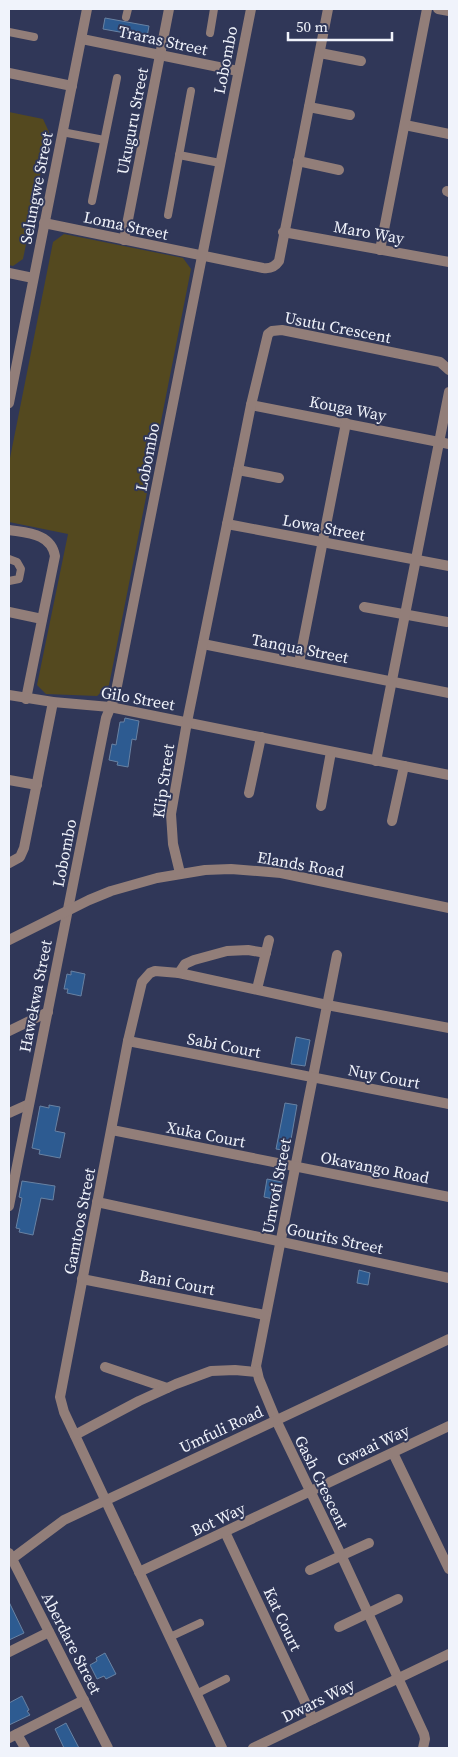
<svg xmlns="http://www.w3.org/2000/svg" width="458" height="1757" font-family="'Source Serif 4',serif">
<rect width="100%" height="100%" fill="#303758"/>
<g fill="#54491f">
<path d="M 9,112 L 43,119 L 49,132 L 23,259 L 13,266 L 9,265 Z"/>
<path d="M 64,234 L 183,258 L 191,269 L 109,685 L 97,696 L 46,694 L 37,685 L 68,534 L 9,522 L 9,463 L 53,242 Z"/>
</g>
<g fill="#2d5b91" stroke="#6882a3">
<path d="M 105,18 L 149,26 L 147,37 L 103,29 Z"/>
<path d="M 125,718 L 139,721 L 136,740 L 132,739 L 128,767 L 117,765 L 118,762 L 109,760 L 112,744 L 116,745 L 120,722 L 124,722 Z"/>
<path d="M 71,971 L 85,974 L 81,996 L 67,993 L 68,989 L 64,989 L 67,974 L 71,975 Z"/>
<path d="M 296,1037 L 310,1040 L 305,1066 L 291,1064 Z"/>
<path d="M 285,1103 L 297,1105 L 289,1151 L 276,1149 Z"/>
<path d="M 49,1105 L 60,1107 L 55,1131 L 65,1133 L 60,1158 L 39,1154 L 40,1150 L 32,1148 L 40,1106 L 49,1108 Z"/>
<path d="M 267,1179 L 282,1182 L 278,1200 L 264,1197 Z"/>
<path d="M 22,1181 L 55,1186 L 53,1200 L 41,1198 L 33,1235 L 19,1232 L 20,1229 L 16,1228 L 22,1198 L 19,1197 Z"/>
<path d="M 359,1270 L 370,1273 L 368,1285 L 357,1283 Z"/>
<path d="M 9,1602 L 24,1633 L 9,1640 Z"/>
<path d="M 105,1653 L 116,1674 L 106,1679 L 104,1676 L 97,1679 L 90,1665 L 97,1661 L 96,1658 Z"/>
<path d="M 22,1696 L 29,1710 L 27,1711 L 30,1715 L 9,1725 L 9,1703 Z"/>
<path d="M 66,1723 L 79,1748 L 64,1748 L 55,1729 Z"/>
</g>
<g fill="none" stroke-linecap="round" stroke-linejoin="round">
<g stroke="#927e79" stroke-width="8">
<path d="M 126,17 L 128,9"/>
<path d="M 9,32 L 34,37"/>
<path d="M 210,33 L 214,9"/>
<path d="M 62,132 L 104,140"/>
<path d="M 179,155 L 220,163"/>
<path d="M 92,201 L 117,78"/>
<path d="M 168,215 L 191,91"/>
<path d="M 9,559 L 17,562 L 21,569 L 19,579 L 9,581"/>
<path d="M 170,1637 L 200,1623"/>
<path d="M 196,1694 L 226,1679"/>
</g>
<g stroke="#927e79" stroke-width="10">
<path d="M 438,9 L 449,11"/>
<path d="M 82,39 L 238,71"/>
<path d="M 320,53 L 361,61"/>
<path d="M 9,73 L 72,86"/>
<path d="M 309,107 L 350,115"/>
<path d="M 405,125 L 449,134"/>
<path d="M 298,161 L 339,170"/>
<path d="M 447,191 L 449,192"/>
<path d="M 44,223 L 263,268 C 270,269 275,267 279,261 L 328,9"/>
<path d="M 283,232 L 449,262"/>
<path d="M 124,240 L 169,9"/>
<path d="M 380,250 L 427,9"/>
<path d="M 9,273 L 33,278"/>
<path d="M 9,403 L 87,9"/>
<path d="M 251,405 L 449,444"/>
<path d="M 238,470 L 279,478"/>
<path d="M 227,524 L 449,566"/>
<path d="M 9,530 C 27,533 51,533 55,556 L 26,699"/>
<path d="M 364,607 L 447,622"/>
<path d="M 9,612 L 42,619"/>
<path d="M 203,644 L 449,693"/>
<path d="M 299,663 L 346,423"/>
<path d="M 9,695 L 53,702 L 110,707 L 449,775"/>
<path d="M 376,761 L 449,392"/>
<path d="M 9,780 L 37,785"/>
<path d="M 249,793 L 261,737"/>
<path d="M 321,806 L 331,752"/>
<path d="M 392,821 L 404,766"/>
<path d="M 9,863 L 20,857 L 24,848 L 53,702"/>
<path d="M 180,873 L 173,844 L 171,814 L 187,722 L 238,470 L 251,405 L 268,334 L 272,331 L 282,330 L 440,362 L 449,370"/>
<path d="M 337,955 L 256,1366 L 259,1379 L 276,1420 L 342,1557 L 424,1734 L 425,1739 L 423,1748"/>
<path d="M 179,973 L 185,964 L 194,960 L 227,951 L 248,950 L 266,953"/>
<path d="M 257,989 L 269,940"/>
<path d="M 9,1031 L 48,1012"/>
<path d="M 128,1041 L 449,1104"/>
<path d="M 9,1113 L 29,1104"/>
<path d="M 112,1130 L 449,1197"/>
<path d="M 97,1202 L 449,1278"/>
<path d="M 9,1206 L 106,718 L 115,696 L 251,9"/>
<path d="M 82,1279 L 265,1315"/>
<path d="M 105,1367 L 167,1388"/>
<path d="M 75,1435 L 139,1401 L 176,1384 L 211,1371 L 235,1370 L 257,1372"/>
<path d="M 393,1453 L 449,1569"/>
<path d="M 225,1532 L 313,1719"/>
<path d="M 9,1553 L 108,1748"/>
<path d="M 9,1561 L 64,1520 L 449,1339"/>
<path d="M 310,1570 L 369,1543"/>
<path d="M 139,1572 L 449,1426"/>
<path d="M 339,1627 L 398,1599"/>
<path d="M 9,1652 L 49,1632"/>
<path d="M 17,1734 L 25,1748"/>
<path d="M 9,1738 L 84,1700"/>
<path d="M 222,1748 L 64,1412 L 60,1397 L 128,1041 L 142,982 L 150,973 L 155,971 L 179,973 L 327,1005 L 449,1028"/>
<path d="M 253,1748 L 449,1654"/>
</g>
<path stroke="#927e79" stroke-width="10" d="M 9,940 L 89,900 L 111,891 L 157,878 L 205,870 L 231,869 L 281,873 L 449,908"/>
</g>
<g text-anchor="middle" stroke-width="4" stroke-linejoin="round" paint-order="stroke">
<g font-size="16" fill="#f0f3fb" stroke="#303758">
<text transform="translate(163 40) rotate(12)" y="6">Traras Street</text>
<text transform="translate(225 60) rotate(-79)" y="6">Lobombo</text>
<text transform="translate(132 121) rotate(-79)" y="6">Ukuguru Street</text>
<text transform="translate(36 188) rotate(-79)" y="6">Selungwe Street</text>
<text transform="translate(126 225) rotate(12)" y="6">Loma Street</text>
<text transform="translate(369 232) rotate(10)" y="6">Maro Way</text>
<text transform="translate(338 327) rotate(11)" y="6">Usutu Crescent</text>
<text transform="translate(348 408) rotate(11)" y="6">Kouga Way</text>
<text transform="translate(147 457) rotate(-79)" y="6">Lobombo</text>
<text transform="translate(324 527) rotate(11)" y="6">Lowa Street</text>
<text transform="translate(300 648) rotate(11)" y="6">Tanqua Street</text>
<text transform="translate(138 698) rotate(10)" y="6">Gilo Street</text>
<text transform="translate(163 781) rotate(-82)" y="6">Klip Street</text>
<text transform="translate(64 853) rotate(-79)" y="6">Lobombo</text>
<text transform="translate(301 864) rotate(10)" y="6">Elands Road</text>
<text transform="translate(35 996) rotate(-79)" y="6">Hawekwa Street</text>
<text transform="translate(224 1045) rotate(11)" y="6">Sabi Court</text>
<text transform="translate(384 1076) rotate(11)" y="6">Nuy Court</text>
<text transform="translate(206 1134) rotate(11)" y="6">Xuka Court</text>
<text transform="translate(375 1167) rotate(11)" y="6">Okavango Road</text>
<text transform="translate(276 1186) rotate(-79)" y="6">Umvoti Street</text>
<text transform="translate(79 1221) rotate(-79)" y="6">Gamtoos Street</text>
<text transform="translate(335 1238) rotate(12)" y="6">Gourits Street</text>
<text transform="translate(177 1282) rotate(11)" y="6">Bani Court</text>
<text transform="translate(221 1429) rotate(-25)" y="6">Umfuli Road</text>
<text transform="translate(373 1445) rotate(-25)" y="6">Gwaai Way</text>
<text transform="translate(322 1482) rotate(64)" y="6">Gash Crescent</text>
<text transform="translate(218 1519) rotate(-25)" y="6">Bot Way</text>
<text transform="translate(283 1619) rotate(65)" y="6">Kat Court</text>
<text transform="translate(72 1643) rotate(63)" y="6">Aberdare Street</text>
<text transform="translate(318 1700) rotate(-26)" y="6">Dwars Way</text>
</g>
</g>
<rect width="458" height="1757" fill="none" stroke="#f0f3fb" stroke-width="20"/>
<path d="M288 32v8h104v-8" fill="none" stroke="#f0f3fb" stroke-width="2.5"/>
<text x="296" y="32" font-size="15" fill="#f0f3fb" stroke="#303758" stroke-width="4" paint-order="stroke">50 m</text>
</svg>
